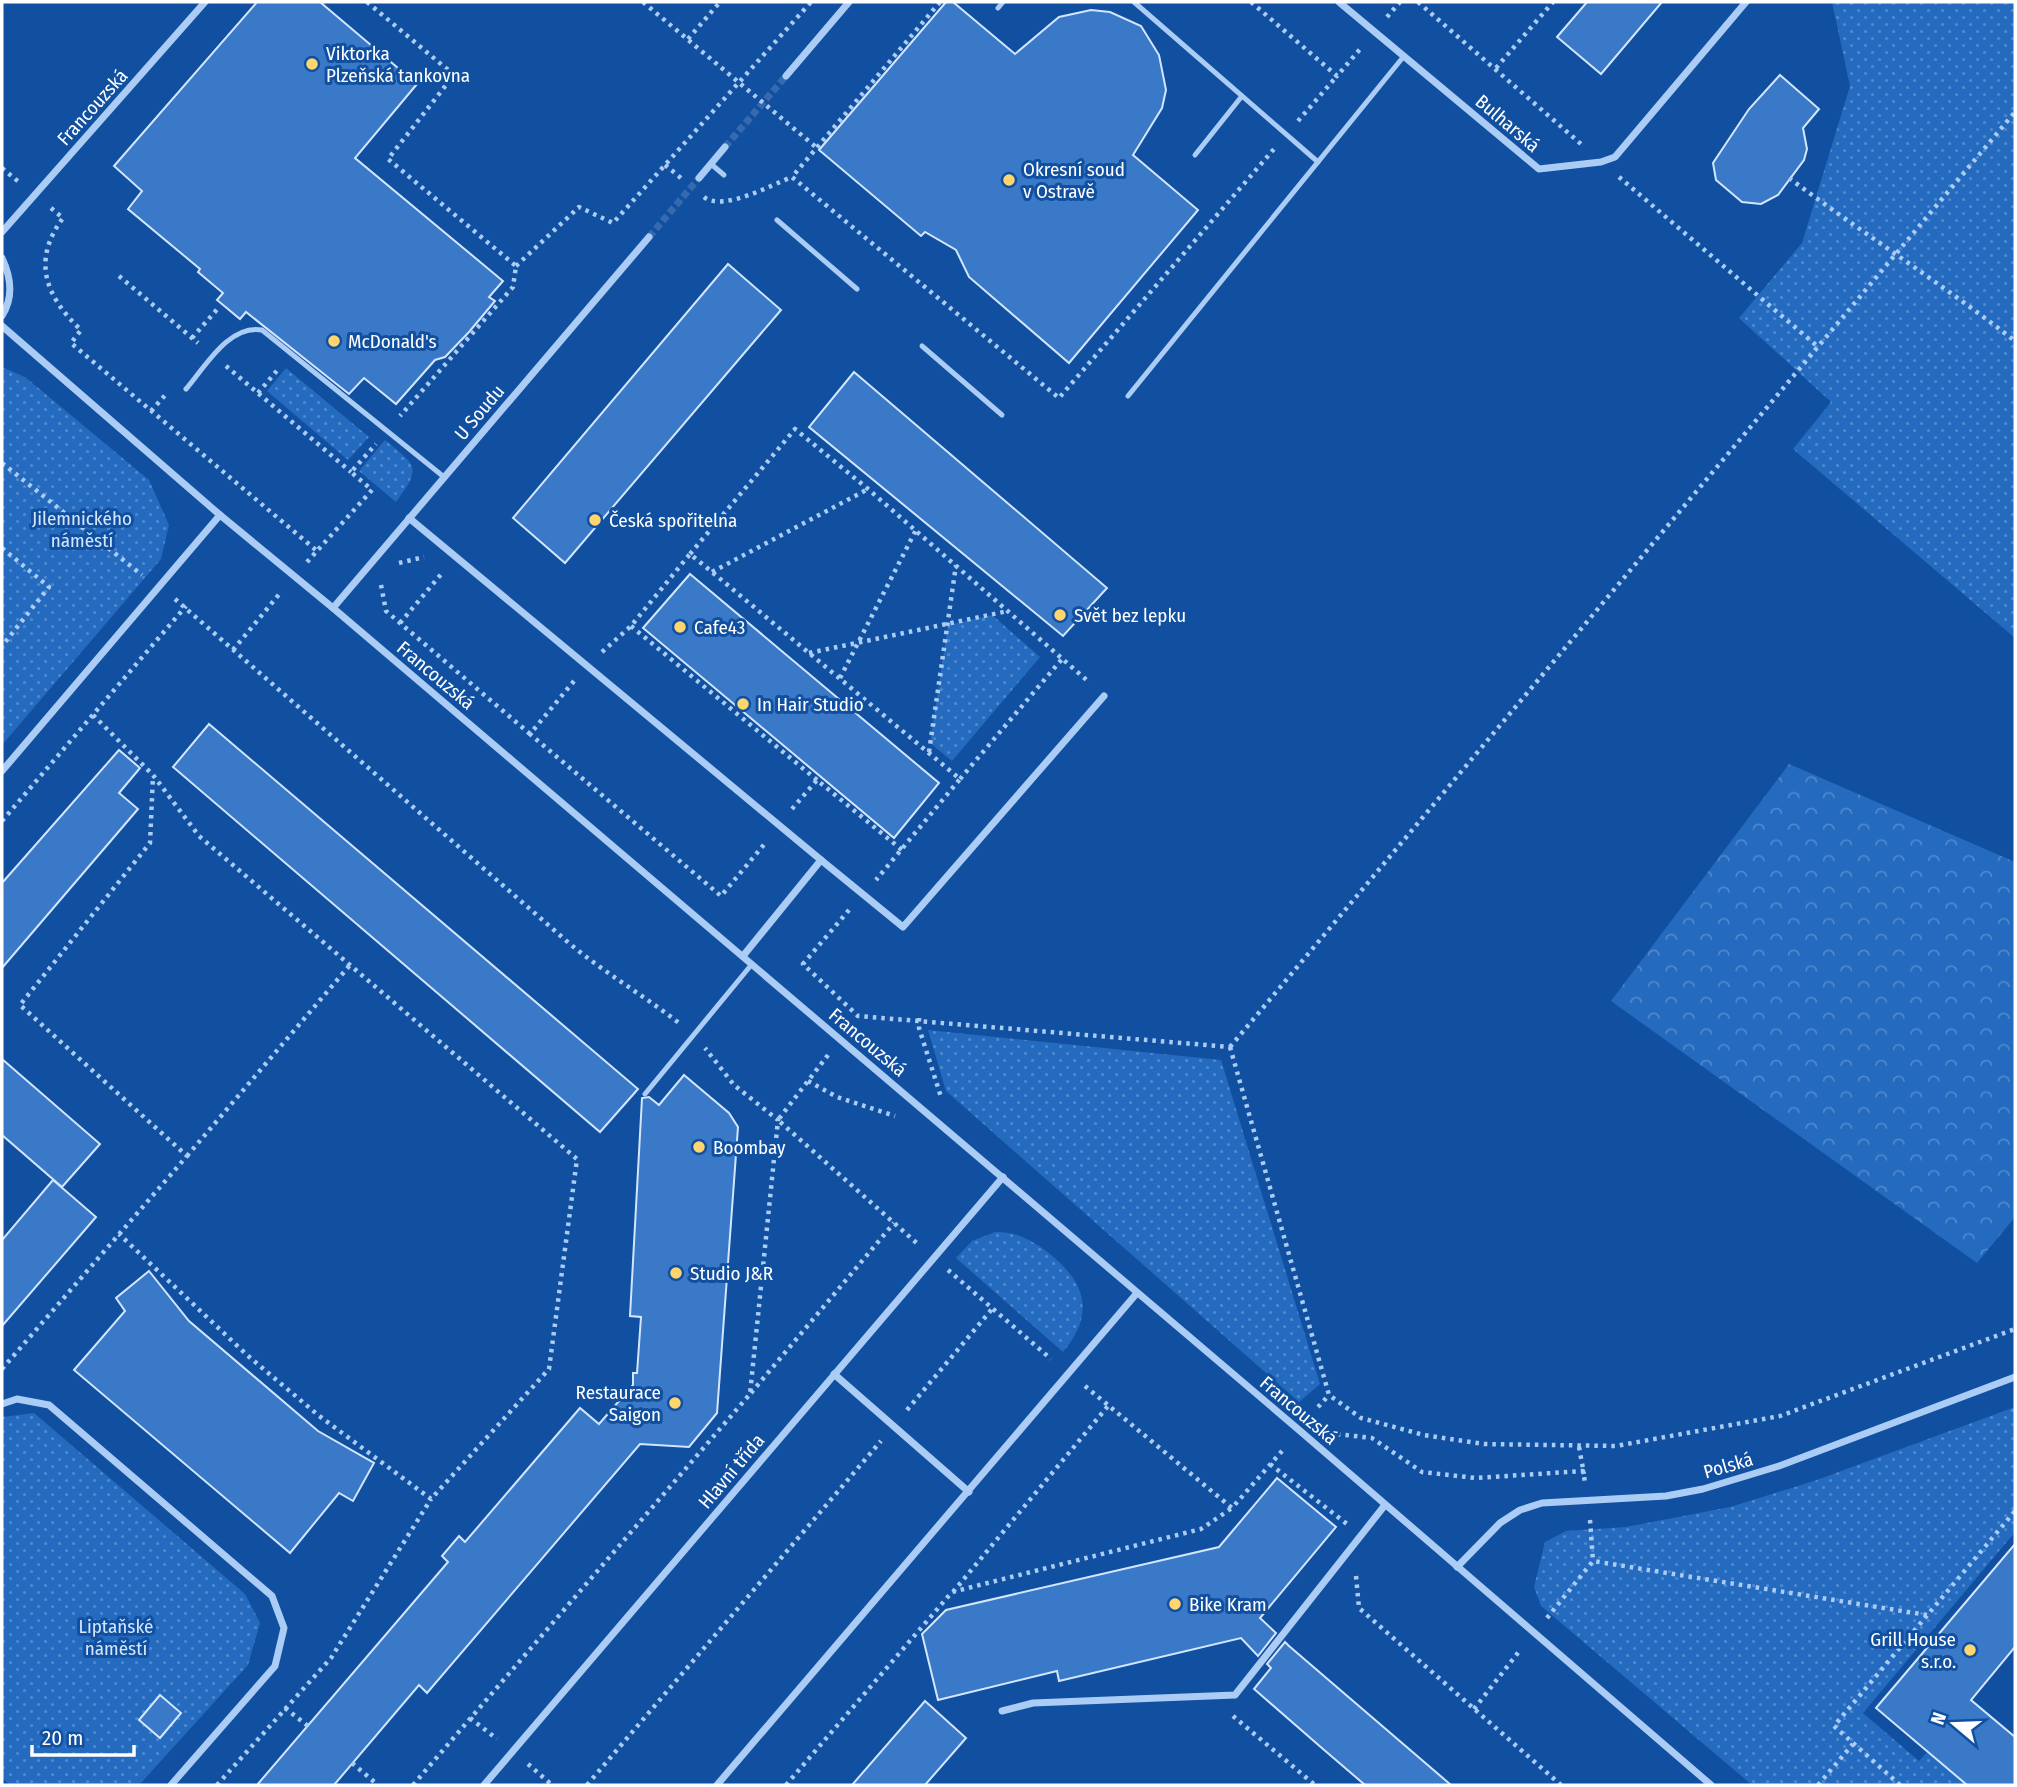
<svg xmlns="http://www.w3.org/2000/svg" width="2017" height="1787" font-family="'Fira Sans Condensed',sans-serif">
<defs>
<pattern id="green-dots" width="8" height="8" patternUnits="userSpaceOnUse" patternTransform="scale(1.75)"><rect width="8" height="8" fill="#246abf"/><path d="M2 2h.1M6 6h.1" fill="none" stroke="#5088cc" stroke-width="1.8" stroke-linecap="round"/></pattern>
<pattern id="forest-crowns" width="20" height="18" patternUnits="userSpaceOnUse" patternTransform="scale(1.75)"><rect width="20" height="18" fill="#246abf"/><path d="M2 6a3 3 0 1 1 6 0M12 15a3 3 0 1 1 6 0" fill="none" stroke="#5088cc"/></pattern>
</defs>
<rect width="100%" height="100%" fill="#1150a0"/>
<g fill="url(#green-dots)">
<path d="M 1832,2 L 2015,2 L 2015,638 L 1793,449 L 1831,402 L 1739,318 L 1802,243 L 1850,86 Z"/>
<path d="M 2,367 L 25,377 L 149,480 L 169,525 L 161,559 L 2,745 Z"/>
<path d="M 286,368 L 369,437 L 348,460 L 267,391 Z"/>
<path d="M 385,440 C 417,466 422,467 396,502 L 359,471 Z"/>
<path d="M 992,615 L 1040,657 L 952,761 L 930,743 L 948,625 Z"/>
<path d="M 928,1030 L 1221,1060 L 1320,1384 L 1299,1402 L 946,1091 Z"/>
<path d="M 995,1232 C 1016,1231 1034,1241 1050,1254 C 1086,1283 1095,1314 1063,1352 L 956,1258 L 972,1241 Z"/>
<path d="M 2015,1407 L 2015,1532 L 1863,1713 L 1919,1761 L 1927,1752 L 1967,1785 L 1752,1785 L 1541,1606 L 1534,1587 L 1545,1542 L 1566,1531 L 1626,1527 L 1730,1507 L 1814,1481 Z"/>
<path d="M 34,1413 L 245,1594 L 260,1623 L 248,1665 L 139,1785 L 10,1785 L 2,1778 L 2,1417 Z"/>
</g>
<path fill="url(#forest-crowns)" d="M 1789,764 L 2015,862 L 2015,1217 L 1977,1263 L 1611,1001 Z"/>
<g fill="#3a79c8" stroke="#d3e6fe" stroke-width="2">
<path d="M 257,2 L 320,2 L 417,84 L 355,158 L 503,281 L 489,297 L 495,301 L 469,332 L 445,357 L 435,360 L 396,404 L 364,378 L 349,394 L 246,312 L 240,319 L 217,300 L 223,293 L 198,272 L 200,269 L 128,209 L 142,191 L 114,166 Z"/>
<path d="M 946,2 L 953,2 L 1015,54 L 1059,17 L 1091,10 L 1110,12 L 1141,26 L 1159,55 L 1166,90 L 1162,108 L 1133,155 L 1198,210 L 1069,363 L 969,277 L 956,250 L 925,232 L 921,236 L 819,150 Z"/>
<path d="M 1587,2 L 1662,2 L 1601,74 L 1557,37 Z"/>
<path d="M 1780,75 L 1819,109 L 1803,128 L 1807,149 L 1804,160 L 1778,195 L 1761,204 L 1742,202 L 1716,180 L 1713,163 L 1749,109 Z"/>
<path d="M 728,264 L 781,310 L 565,563 L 513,518 Z"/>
<path d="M 854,372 L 1107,588 L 1063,636 L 809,427 Z"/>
<path d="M 690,574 L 939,783 L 894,838 L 643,628 Z"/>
<path d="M 209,724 L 638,1089 L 600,1132 L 173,767 Z"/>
<path d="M 119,750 L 140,768 L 119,793 L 138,809 L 2,968 L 2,883 Z"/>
<path d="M 2,1059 L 100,1144 L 62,1187 L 2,1135 Z"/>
<path d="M 684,1075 L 729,1113 L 738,1127 L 717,1413 L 689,1447 L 640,1444 L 427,1693 L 419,1685 L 334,1785 L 257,1785 L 448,1562 L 442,1556 L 459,1536 L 465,1542 L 580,1408 L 599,1424 L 633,1385 L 633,1373 L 637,1373 L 641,1317 L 630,1316 L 642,1098 L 649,1097 L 659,1105 Z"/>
<path d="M 53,1180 L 96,1217 L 2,1326 L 2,1240 Z"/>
<path d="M 149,1271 L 189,1321 L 318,1431 L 374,1463 L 353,1501 L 339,1493 L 290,1553 L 74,1370 L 125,1311 L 116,1298 Z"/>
<path d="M 1277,1478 L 1336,1527 L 1260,1618 L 1276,1633 L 1258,1656 L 1241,1638 L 1059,1681 L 1057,1671 L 938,1700 L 922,1634 L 946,1610 L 1219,1547 Z"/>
<path d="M 2015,1544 L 2015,1647 L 1971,1700 L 2015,1737 L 2015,1785 L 1967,1785 L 1876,1708 Z"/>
<path d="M 1285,1642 L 1289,1646 L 1451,1785 L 1365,1785 L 1323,1749 L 1254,1689 L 1271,1668 L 1267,1664 Z"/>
<path d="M 160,1695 L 181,1713 L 160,1738 L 139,1720 Z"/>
<path d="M 925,1701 L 966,1738 L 925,1785 L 852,1785 Z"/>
</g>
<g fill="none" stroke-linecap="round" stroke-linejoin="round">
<g stroke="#356aae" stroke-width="7" stroke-dasharray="7 3.5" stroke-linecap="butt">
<path d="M 725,147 L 786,76"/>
<path d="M 649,237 L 699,178"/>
</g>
<g stroke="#aaccf5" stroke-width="4.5" stroke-dasharray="3.5 5" stroke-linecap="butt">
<path d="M 367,2 L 454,75 L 388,159 L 516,266 L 513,287 L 400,416"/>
<path d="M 643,2 L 817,148"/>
<path d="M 940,2 L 792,177 L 1059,398 L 1274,149"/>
<path d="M 1251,2 L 1337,76 L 1361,48"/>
<path d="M 1418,2 L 1581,144"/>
<path d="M 1387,17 L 1400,2"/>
<path d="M 688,39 L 720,2"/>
<path d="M 1496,68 L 1553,2"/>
<path d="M 1298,121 L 1337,76"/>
<path d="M 665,165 L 681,178"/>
<path d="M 2,168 L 20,183"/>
<path d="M 1619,177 L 1817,346"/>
<path d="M 1789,178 C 1864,234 1942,284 2015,341"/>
<path d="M 704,197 C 723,212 771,185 792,177"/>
<path d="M 51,208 L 63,218 C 31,261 46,297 81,330 L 71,343 L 317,551"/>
<path d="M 516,266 L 579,207 L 613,223 L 811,2"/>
<path d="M 119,276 L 198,343"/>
<path d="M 192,338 L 220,306"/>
<path d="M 226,366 L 351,472"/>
<path d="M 258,393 L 280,367"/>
<path d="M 151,411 L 168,392"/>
<path d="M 2,463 L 142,575"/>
<path d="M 2,548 L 49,587 L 2,646"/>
<path d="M 690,554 L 795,429 L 868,489 L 1090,683"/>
<path d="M 307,562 L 372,490 L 351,472 L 376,444"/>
<path d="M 399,563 L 424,557"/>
<path d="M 712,572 L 868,489"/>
<path d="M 381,585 L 386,611 L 530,734"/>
<path d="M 175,599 L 570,944 C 605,973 643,995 679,1023"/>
<path d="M 400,623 L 443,572"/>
<path d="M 631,626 L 817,780"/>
<path d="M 233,650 L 281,592"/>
<path d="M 602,652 L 631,626 L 690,554 L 712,572 L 960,779 L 876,880"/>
<path d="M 809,653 L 1008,611"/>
<path d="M 840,678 L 916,530"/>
<path d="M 574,681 L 530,734 L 721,896 L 767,841"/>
<path d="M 93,715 L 153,775 L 199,836 L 577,1159 L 549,1369 L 431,1499 L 318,1415 L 247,1355 L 119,1234"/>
<path d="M 929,752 L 956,565"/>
<path d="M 960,779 L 1062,659"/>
<path d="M 792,809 L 817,780 L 902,850"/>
<path d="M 2,821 L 186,606"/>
<path d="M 849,910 L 803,964 L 858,1016 L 1230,1047"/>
<path d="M 919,1018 L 919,1028 L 941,1097"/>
<path d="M 1230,1047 L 2015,112"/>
<path d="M 1230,1047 L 1329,1395 L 1361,1418 L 1424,1435 L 1484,1444 L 1616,1446 L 1780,1416 L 2015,1329"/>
<path d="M 828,1055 L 778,1120 L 920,1246"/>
<path d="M 808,1081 L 837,1097 L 895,1116"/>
<path d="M 187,1156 L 350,965"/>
<path d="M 948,1270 L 1051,1359"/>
<path d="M 2,1369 L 187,1156 L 20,1005 L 150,843 L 153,776"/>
<path d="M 1085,1386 L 1232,1508 L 1282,1451"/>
<path d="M 751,1393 L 894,1223"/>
<path d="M 1318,1407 L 1329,1395"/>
<path d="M 907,1410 L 992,1309"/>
<path d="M 1337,1434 L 1372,1438 L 1422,1472 L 1476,1478 L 1583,1471 L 1585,1482"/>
<path d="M 1579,1447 L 1584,1474"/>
<path d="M 1270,1464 L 1347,1524"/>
<path d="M 1590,1520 L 1593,1561"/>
<path d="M 1356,1576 L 1359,1608 L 1561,1785"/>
<path d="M 953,1592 L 1108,1406"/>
<path d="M 1547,1618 L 1593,1561 L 1927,1615"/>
<path d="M 285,1708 L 308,1726"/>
<path d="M 1474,1709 L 1521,1649"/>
<path d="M 1233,1716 L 1315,1785"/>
<path d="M 470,1718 L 497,1739"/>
<path d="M 352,1763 L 378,1785"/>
<path d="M 528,1764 L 552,1785"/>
<path d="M 217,1785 L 331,1658 L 431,1499"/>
<path d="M 413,1785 L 750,1394 L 778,1120 L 734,1085 L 705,1048"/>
<path d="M 587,1785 L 881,1441"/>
<path d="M 786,1785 L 952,1592 L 1201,1529 L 1232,1508"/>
<path d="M 1818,1785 L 1853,1744"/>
<path d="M 1900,1785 L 1834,1726 L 2015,1511"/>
</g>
<g stroke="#aaccf5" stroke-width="5">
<path d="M 1134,2 L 1318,162"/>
<path d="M 998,8 L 1003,2"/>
<path d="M 1195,155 L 1242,96"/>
<path d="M 711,164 L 724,175"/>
<path d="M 777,220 L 857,289"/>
<path d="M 922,346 L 1002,415"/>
<path d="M 186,389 C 205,367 229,324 262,330 L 444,477"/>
<path d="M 1128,396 L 1404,56"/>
<path d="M 645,1094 L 752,964"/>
</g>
<g stroke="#aaccf5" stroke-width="7">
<path d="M 1339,2 L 1539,169 L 1601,162 L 1615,157 L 1746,2"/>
<path d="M 786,76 L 849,2"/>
<path d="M 699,178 L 725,147"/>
<path d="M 2,232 L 205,2"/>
<path d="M 2,258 C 11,277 14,297 2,316"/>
<path d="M 2,326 L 220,515 L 333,608 L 1299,1430 L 1711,1785"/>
<path d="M 409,518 L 821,860"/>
<path d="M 333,608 L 649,237"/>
<path d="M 2,771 L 220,515"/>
<path d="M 743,956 L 821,860 L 903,927 L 1104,696"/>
<path d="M 834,1374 L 969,1492"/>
<path d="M 2,1404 L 17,1399 L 49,1405 L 272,1596 L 284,1628 L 275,1666 L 171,1785"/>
<path d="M 1457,1567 L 1500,1523 L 1520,1510 L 1542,1503 L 1666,1496 L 1703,1489 L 1779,1466 L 2015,1377"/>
<path d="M 1002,1711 L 1033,1703 L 1235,1695 L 1385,1505"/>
<path d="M 484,1785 L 1003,1177"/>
<path d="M 717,1785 L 1137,1293"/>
</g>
</g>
<g fill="#ffd56e" stroke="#1150a0" stroke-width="2.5">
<circle cx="312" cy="64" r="7"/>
<circle cx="1009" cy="180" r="7"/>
<circle cx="334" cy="341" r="7"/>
<circle cx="595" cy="520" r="7"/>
<circle cx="1060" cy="615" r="7"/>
<circle cx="680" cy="627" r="7"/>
<circle cx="743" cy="704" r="7"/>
<circle cx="699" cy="1147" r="7"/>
<circle cx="676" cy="1273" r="7"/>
<circle cx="675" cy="1403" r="7"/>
<circle cx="1175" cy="1604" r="7"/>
<circle cx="1970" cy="1650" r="7"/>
</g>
<g text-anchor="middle" stroke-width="6" stroke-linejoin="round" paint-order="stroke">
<g font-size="19" fill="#fff" stroke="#1150a0" text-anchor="start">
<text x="326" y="60">Viktorka<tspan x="326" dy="22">Plzeňská tankovna</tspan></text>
<text x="1023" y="176">Okresní soud<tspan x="1023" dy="22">v Ostravě</tspan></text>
<text x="348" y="348">McDonald's</text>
<text x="609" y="527">Česká spořitelna</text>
<text x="1074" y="622">Svět bez lepku</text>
<text x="694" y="634">Cafe43</text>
<text x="757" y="711">In Hair Studio</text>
<text x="713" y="1154">Boombay</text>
<text x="690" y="1280">Studio J&amp;R</text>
<text x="661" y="1399" text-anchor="end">Restaurace<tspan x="661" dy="22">Saigon</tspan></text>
<text x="1189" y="1611">Bike Kram</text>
<text x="1956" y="1646" text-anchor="end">Grill House<tspan x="1956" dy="22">s.r.o.</tspan></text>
</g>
<g font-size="19" fill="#fff" stroke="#1150a0">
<text transform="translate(92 107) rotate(-48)" y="7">Francouzská</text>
<text transform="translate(1508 123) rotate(40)" y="7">Bulharská</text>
<text transform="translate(479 412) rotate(-50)" y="7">U Soudu</text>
<text transform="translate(436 675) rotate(40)" y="7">Francouzská</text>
<text transform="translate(868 1042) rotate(40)" y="7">Francouzská</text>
<text transform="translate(1299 1410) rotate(40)" y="7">Francouzská</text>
<text transform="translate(1728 1465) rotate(-16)" y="7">Polská</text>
<text transform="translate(731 1471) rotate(-50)" y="7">Hlavní třída</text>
</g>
<g font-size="19" fill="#d3e6fe" stroke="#1150a0">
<text x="82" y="525">Jilemnického<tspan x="82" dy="22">náměstí</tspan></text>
<text x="116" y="1633">Liptaňské<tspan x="116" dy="22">náměstí</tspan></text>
</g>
</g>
<rect width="2017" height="1787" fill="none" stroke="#ffffff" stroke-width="7"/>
<g transform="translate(1954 1724) rotate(289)" stroke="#1150a0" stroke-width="5" paint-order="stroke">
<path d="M0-5L12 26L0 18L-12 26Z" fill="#ffffff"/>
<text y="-10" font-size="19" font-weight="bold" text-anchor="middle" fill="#ffffff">N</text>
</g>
<path d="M32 1745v10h102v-10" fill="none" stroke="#ffffff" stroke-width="3.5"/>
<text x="42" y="1745" font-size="21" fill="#ffffff" stroke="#1150a0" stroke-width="5" paint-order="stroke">20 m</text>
</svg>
